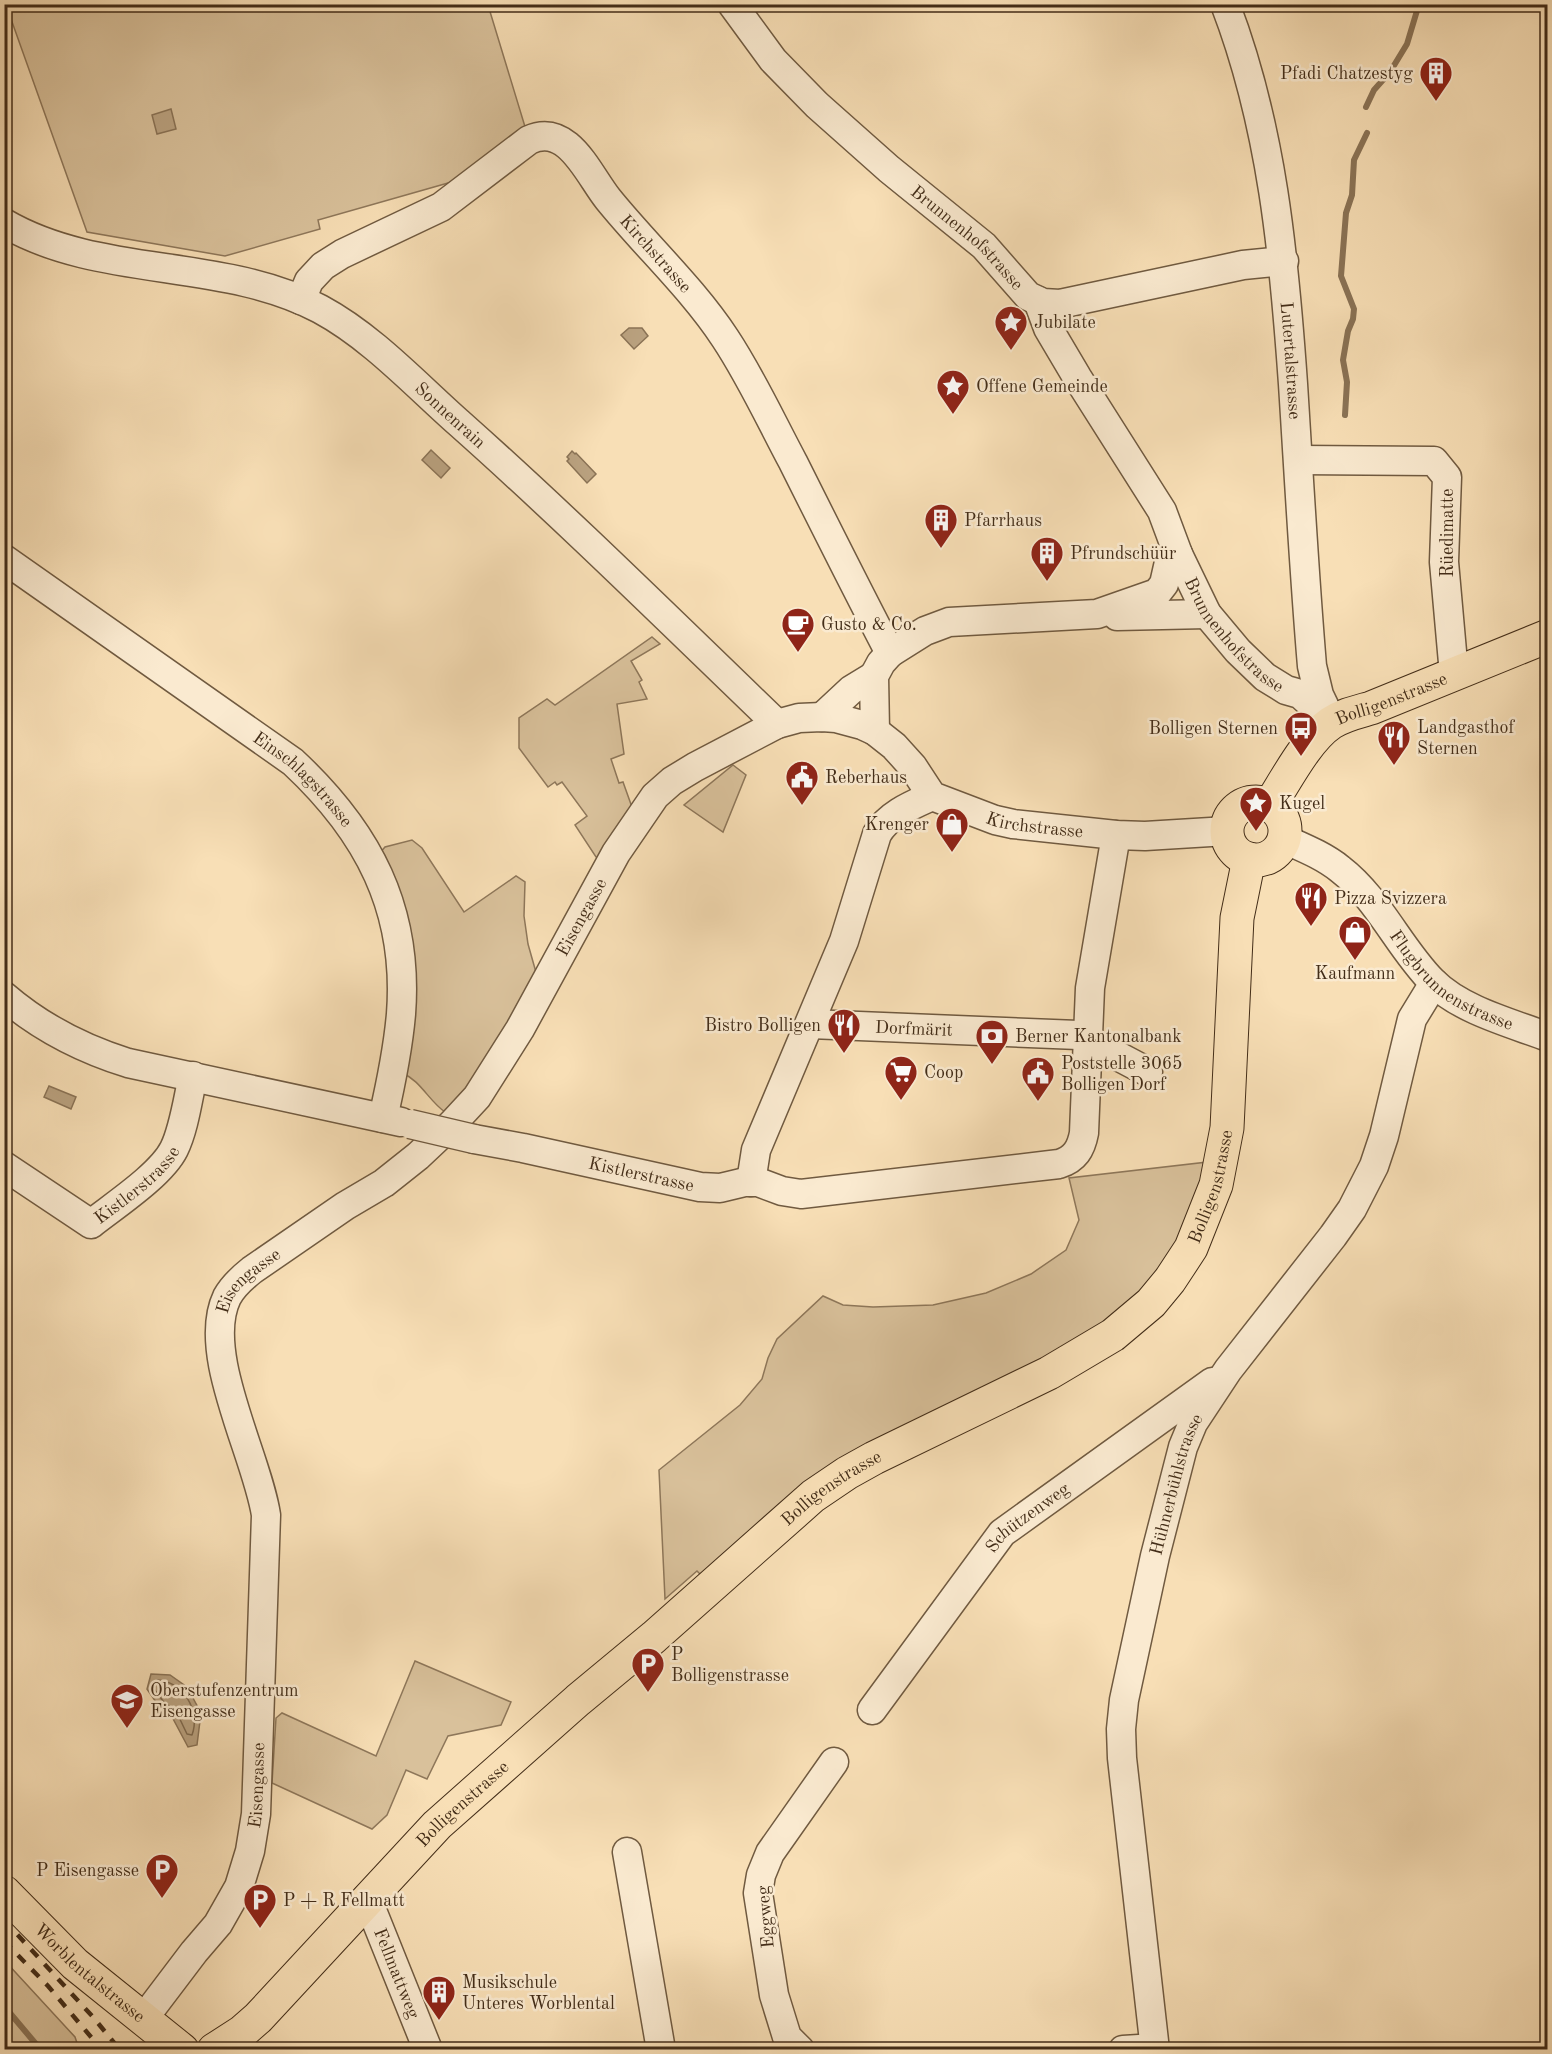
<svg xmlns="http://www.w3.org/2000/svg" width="1552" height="2054" font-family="'Old Standard TT',serif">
<rect width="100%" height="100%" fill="#f8dfb6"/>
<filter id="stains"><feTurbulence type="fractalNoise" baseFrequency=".00333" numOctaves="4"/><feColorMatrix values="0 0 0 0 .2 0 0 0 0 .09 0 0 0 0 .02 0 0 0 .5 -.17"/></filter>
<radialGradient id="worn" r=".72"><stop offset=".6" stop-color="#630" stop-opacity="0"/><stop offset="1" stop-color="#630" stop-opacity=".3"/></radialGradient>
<g fill="#d9c19b" stroke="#8e775a" stroke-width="1.5">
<path d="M 6,5 L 488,5 L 526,130 L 455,181 L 318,220 L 320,229 L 225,256 L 87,232 Z"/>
<path d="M 652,637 L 660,644 L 631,661 L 642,680 L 639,682 L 647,699 L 617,704 L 624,754 L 611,759 L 619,783 L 623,782 L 633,810 L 602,860 L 596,857 L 575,825 L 587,816 L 562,782 L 557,785 L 555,782 L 548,787 L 519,748 L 519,718 L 547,699 L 555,705 Z"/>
<path d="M 733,765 L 746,775 L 723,832 L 684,805 Z"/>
<path d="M 412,840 L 422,848 L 464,912 L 516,876 L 525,882 L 524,916 L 528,944 L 539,983 L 506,1041 L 445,1112 C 429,1101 420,1080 402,1073 L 379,854 L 385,847 Z"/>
<path d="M 1208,1162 L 1171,1256 L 1133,1300 L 1092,1332 L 703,1577 L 697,1571 L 665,1599 L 659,1470 L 740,1405 L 762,1379 L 768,1358 L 777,1339 L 823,1296 L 843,1305 L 873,1307 L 933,1305 L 986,1293 L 1031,1274 L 1066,1250 L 1079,1220 L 1069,1178 Z"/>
<path d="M 415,1661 L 511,1702 L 501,1725 L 448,1736 L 427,1779 L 406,1770 L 387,1815 L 372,1829 L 272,1783 L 276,1718 L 282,1713 L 376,1756 Z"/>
<path d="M 5,1961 L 75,2037 L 79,2049 L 5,2049 Z"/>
</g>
<g fill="#baa280" stroke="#8a7356" stroke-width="1.5">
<path d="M 171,109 L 176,129 L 157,134 L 152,115 Z"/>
<path d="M 629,328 L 642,328 L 648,336 L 634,349 L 621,335 Z"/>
<path d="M 431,450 L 450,468 L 441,478 L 422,460 Z"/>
<path d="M 572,451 L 575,454 L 576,453 L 596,474 L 587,483 L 567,461 L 569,459 L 567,457 Z"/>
<path d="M 49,1086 L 76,1097 L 71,1109 L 44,1097 Z"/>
<path d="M 151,1674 L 170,1675 L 187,1687 L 201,1713 L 197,1745 L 188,1747 L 171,1715 L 158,1705 L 147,1689 Z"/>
</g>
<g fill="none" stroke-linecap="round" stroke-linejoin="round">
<path stroke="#7e684c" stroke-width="1.5" d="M 157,1680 C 183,1681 201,1711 192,1735 L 187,1734 L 176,1711 L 163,1701 L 154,1689 Z"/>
<g stroke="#8a7356" stroke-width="6">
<path d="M 1366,107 L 1374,90 L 1390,72 L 1407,44 L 1419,4"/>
<path d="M 1345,415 L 1347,382 L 1343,360 L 1348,331 L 1353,319 L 1354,309 L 1341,276 L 1346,213 L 1352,195 L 1354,160 L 1367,133"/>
<path d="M 4,2006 L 41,2050"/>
</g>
<defs>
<g id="minor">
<path id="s1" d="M 732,4 L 773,60 L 817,105 L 889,169 L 984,246 L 1028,296 L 1043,303 L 1060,304 L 1243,265 L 1284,261"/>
<path id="s2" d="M 1225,4 C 1272,126 1284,255 1293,384 C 1299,478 1304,572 1312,666 L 1319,695 L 1332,722"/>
<path id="s3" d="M 4,223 C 100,279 222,257 320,309 C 372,337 415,384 459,423 C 568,520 672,623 777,724"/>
<path id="s4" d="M 301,300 L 309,281 L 323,266 L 342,254 L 441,207 L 529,140 C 568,122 588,174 608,199 C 646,246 692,288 725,338 C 751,377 771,421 793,462 C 825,526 857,590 890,653"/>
<path id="s5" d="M 1038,301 L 1048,328 L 1077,377 L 1162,511 L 1178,554 L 1207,614 L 1238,651 L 1265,677 L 1286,690 L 1300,694 L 1328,719"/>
<path d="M 1299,460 L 1434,461 L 1447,477 L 1444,562 L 1454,674"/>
<path id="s6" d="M 4,559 L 293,762 C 368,832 409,909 401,1014 C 398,1049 391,1083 383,1118"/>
<path d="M 1117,616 L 1207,614"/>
<path d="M 822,717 L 851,690 L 874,676"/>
<path d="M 875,731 L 874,676 L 881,663 L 890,653 L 925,631 L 949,622 L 1097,614 L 1157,593 L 1164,584 L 1169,562 L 1178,554"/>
<path id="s7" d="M 1284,839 C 1304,848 1324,856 1340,869 C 1379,899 1399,948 1433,982 C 1461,1010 1511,1023 1548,1037"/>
<path d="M 4,996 C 40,1027 83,1049 128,1063 L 401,1122"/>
<path id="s8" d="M 810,1024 L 1078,1035 L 1148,1072"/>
<path id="s9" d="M 474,1139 L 523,1148 L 700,1187 L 720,1188 L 745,1182 L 758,1182 L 782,1191 L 801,1194 L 1059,1164 C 1075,1159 1081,1149 1084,1133 L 1090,988 L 1116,835"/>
<path id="s10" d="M 4,1166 L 91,1224 C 115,1205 161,1175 174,1149 C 184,1129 188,1098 193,1076"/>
<path d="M 751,1182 L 756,1150 L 844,941 L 877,834 C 889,814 912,805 932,796"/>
<path id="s11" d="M 872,1710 L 1002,1533 L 1212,1382"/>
<path d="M 627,1852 L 661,2050"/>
<path id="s12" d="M 367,1898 L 428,2050"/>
<path id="s13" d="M 144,2018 L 194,1952 L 218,1924 L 239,1887 L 250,1851 L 256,1814 L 266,1515 C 257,1455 200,1353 227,1297 C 233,1286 242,1278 252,1270 L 345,1206 L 384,1183 L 418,1156 L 452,1124 L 477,1097 L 520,1029 L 616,853 L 655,796 L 672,781 L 695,767 L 777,724 L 799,718 L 822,717 L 836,718 L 862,725 L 875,731 L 894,746 L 913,767 L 932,796 L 995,820 L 1013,824 L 1116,835 L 1145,836 L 1227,831"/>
<path d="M 800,2050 L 787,2037 L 774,1995 L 758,1893 L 761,1875 L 770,1853 L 834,1762"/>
<path d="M 1123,2050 L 1155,2048"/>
<path id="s14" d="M 1155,2050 L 1122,1758 L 1121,1729 L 1124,1700 L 1155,1556 L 1183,1447 L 1193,1423 L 1228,1370 L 1333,1236 L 1352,1209 L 1374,1166 L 1384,1136 L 1412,1019 L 1434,983"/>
</g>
<g id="major">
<circle cx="1256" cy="831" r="29"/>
<path id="s15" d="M 1270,805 C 1286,780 1307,739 1331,723 C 1343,715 1357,712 1371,708 L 1548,636"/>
<path id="s16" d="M 4,1892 L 75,1964 L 182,2050"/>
<path id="s17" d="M 214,2050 L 242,2032 L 258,2018 L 437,1825 L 578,1700 L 654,1637 L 813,1496 L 847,1473 L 874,1458 L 1049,1373 L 1113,1335 L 1151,1303 L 1170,1280 L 1191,1248 L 1216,1185 L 1227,1128 L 1237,918 L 1249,859"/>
</g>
</defs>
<use href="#minor" stroke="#705a40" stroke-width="31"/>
<use href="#major" stroke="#432d18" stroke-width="35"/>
<use href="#minor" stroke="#faead0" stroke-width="28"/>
<use href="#major" stroke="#f8dfb6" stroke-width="33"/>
<g stroke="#432d18" stroke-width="4.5" stroke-dasharray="10 10" stroke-linecap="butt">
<path d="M 4,1920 L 93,2017 L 120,2050"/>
<path d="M 4,1941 L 48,1986 L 102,2050"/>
</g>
<defs>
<path id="minor-bridge" d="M 410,1124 L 474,1139"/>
</defs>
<use href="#minor-bridge" stroke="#705a40" stroke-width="31" stroke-linecap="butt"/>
<use href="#minor-bridge" stroke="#faead0" stroke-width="28"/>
</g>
<defs>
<symbol id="building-pin" viewBox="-11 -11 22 30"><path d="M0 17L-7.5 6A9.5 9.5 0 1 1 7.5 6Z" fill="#8f2418" stroke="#faead0"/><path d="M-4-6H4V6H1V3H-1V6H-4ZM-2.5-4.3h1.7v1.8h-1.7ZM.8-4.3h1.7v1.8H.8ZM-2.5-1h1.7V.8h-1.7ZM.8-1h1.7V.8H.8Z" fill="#fff"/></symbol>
<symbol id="sight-pin" viewBox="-11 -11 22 30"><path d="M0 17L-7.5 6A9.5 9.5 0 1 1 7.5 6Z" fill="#8f2418" stroke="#faead0"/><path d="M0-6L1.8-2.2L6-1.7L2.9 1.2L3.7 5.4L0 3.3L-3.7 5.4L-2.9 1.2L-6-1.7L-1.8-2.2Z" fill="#fff"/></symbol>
<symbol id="cafe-pin" viewBox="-11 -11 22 30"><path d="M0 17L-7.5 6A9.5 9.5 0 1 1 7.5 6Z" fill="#8f2418" stroke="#faead0"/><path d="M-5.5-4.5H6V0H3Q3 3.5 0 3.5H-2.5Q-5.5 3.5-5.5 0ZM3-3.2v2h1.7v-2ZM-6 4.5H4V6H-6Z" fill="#fff"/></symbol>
<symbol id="bus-pin" viewBox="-11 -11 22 30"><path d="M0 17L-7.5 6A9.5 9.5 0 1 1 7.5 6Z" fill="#8f2418" stroke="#faead0"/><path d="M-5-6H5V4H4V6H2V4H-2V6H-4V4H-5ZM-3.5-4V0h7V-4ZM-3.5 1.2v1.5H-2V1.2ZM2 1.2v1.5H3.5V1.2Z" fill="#fff"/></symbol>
<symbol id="restaurant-pin" viewBox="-11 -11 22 30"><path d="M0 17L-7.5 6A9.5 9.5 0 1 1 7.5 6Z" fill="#8f2418" stroke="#faead0"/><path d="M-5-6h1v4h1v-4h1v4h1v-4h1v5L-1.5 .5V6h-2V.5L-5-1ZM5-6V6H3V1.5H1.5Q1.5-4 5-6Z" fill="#fff"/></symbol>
<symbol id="civic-pin" viewBox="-11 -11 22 30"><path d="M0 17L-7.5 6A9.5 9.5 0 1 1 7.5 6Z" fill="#8f2418" stroke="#faead0"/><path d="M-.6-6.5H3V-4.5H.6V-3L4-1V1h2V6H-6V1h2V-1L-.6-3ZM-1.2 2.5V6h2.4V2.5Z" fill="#fff"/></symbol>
<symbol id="shop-pin" viewBox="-11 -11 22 30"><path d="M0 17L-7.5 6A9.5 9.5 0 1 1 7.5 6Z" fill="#8f2418" stroke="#faead0"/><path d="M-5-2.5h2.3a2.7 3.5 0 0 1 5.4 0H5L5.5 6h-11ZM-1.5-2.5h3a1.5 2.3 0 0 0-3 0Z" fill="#fff"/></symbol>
<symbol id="bank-pin" viewBox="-11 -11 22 30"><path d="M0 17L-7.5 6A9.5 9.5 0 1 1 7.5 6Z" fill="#8f2418" stroke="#faead0"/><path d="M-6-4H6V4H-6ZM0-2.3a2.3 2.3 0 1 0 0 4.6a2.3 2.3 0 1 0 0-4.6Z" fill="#fff"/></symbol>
<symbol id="supermarket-pin" viewBox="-11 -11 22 30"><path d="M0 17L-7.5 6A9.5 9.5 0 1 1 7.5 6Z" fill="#8f2418" stroke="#faead0"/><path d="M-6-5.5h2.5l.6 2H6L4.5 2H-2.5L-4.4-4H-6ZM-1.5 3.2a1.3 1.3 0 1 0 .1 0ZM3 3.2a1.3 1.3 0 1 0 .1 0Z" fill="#fff"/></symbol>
<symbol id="parking-pin" viewBox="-11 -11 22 30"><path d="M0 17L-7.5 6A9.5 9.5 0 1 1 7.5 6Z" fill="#8f2418" stroke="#faead0"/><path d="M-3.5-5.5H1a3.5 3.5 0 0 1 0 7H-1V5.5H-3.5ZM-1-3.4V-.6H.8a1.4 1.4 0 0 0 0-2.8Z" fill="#fff"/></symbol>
<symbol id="school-pin" viewBox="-11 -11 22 30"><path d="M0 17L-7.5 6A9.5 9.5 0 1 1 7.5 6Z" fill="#8f2418" stroke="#faead0"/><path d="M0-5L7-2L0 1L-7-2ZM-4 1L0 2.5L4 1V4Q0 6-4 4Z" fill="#fff"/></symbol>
</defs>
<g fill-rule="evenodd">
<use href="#building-pin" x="1417" y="54" width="38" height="52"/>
<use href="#sight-pin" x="992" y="303" width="38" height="52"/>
<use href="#sight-pin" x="934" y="367" width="38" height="52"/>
<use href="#building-pin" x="922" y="501" width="38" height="52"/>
<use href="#building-pin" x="1028" y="534" width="38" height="52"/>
<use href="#cafe-pin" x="779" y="605" width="38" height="52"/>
<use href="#bus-pin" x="1282" y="709" width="38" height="52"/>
<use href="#restaurant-pin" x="1375" y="718" width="38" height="52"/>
<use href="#civic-pin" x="783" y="758" width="38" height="52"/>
<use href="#sight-pin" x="1237" y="784" width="38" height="52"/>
<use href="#shop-pin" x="933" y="805" width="38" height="52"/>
<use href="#restaurant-pin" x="1292" y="879" width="38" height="52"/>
<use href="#shop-pin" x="1336" y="913" width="38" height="52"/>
<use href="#restaurant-pin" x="825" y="1006" width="38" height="52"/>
<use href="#bank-pin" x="973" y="1017" width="38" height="52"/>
<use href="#supermarket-pin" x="882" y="1053" width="38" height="52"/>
<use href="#civic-pin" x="1019" y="1054" width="38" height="52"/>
<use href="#parking-pin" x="629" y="1645" width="38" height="52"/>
<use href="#school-pin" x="108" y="1681" width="38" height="52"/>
<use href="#parking-pin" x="143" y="1851" width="38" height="52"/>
<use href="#parking-pin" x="241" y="1881" width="38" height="52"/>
<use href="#building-pin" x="420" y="1973" width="38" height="52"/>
</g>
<g text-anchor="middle" stroke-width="5" stroke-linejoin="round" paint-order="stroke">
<g font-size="18" fill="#432d18" stroke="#faead0" text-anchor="start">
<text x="1413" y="79" text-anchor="end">Pfadi Chatzestyg</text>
<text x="1034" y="328">Jubilate</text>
<text x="976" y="392">Offene Gemeinde</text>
<text x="964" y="526">Pfarrhaus</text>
<text x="1070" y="559">Pfrundschüür</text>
<text x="821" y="630">Gusto &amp; Co.</text>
<text x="1417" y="733">Landgasthof<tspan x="1417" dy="21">Sternen</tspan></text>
<text x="1278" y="734" text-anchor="end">Bolligen Sternen</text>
<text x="825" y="783">Reberhaus</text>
<text x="1279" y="809">Kugel</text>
<text x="929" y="830" text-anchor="end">Krenger</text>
<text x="1334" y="904">Pizza Svizzera</text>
<text x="1355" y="979" text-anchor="middle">Kaufmann</text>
<text x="821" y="1031" text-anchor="end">Bistro Bolligen</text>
<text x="1015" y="1042">Berner Kantonalbank</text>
<text x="1061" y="1069">Poststelle 3065<tspan x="1061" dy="21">Bolligen Dorf</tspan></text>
<text x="924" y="1078">Coop</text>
<text x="671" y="1660">P<tspan x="671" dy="21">Bolligenstrasse</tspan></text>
<text x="150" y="1696">Oberstufenzentrum<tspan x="150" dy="21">Eisengasse</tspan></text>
<text x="139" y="1876" text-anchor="end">P Eisengasse</text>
<text x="283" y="1906">P + R Fellmatt</text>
<text x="462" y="1988">Musikschule<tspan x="462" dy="21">Unteres Worblental</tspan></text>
</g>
<g font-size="18" fill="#432d18" stroke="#faead0">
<text dy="6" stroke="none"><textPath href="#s1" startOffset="333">Brunnenhofstrasse</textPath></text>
<text dy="6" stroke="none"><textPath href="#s4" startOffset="465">Kirchstrasse</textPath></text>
<text dy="6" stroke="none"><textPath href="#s2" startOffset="364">Lutertalstrasse</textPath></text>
<text dy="6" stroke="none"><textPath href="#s3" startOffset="498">Sonnenrain</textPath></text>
<text transform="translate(1447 533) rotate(-90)" y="6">Rüedimatte</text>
<text dy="6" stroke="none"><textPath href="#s5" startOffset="390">Brunnenhofstrasse</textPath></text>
<text dy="6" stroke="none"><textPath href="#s15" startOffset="168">Bolligenstrasse</textPath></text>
<text dy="6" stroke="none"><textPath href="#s6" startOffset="372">Einschlagstrasse</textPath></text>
<text dy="6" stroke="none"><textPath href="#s13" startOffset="1872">Kirchstrasse</textPath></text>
<text dy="6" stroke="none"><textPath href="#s13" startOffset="1292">Eisengasse</textPath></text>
<text dy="6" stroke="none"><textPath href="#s7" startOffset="224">Flugbrunnenstrasse</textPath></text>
<text dy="6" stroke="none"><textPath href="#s8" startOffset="104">Dorfmärit</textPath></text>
<text dy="6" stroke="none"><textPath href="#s9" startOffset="171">Kistlerstrasse</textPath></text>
<text dy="6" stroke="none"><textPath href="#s10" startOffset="165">Kistlerstrasse</textPath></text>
<text dy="6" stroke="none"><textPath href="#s17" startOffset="1341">Bolligenstrasse</textPath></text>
<text dy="6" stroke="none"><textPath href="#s13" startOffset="788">Eisengasse</textPath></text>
<text dy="6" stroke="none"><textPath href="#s14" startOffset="574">Hühnerbühlstrasse</textPath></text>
<text dy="6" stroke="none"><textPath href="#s17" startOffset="837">Bolligenstrasse</textPath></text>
<text dy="6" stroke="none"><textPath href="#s11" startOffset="249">Schützenweg</textPath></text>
<text dy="6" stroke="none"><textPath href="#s13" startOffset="266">Eisengasse</textPath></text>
<text dy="6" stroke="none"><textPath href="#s17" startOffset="351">Bolligenstrasse</textPath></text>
<text transform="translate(765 1917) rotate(-95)" y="6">Eggweg</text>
<text dy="6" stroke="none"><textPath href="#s16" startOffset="118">Worblentalstrasse</textPath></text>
<text dy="6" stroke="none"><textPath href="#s12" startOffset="81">Fellmattweg</textPath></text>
</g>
</g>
<rect width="1552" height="2054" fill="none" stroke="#f8dfb6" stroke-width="24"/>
<rect x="6" y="6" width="1540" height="2042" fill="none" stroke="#432d18" stroke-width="3"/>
<rect x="12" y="12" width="1528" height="2030" fill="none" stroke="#432d18" stroke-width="1.5"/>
<rect width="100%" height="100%" filter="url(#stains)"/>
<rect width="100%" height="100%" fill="url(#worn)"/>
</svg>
